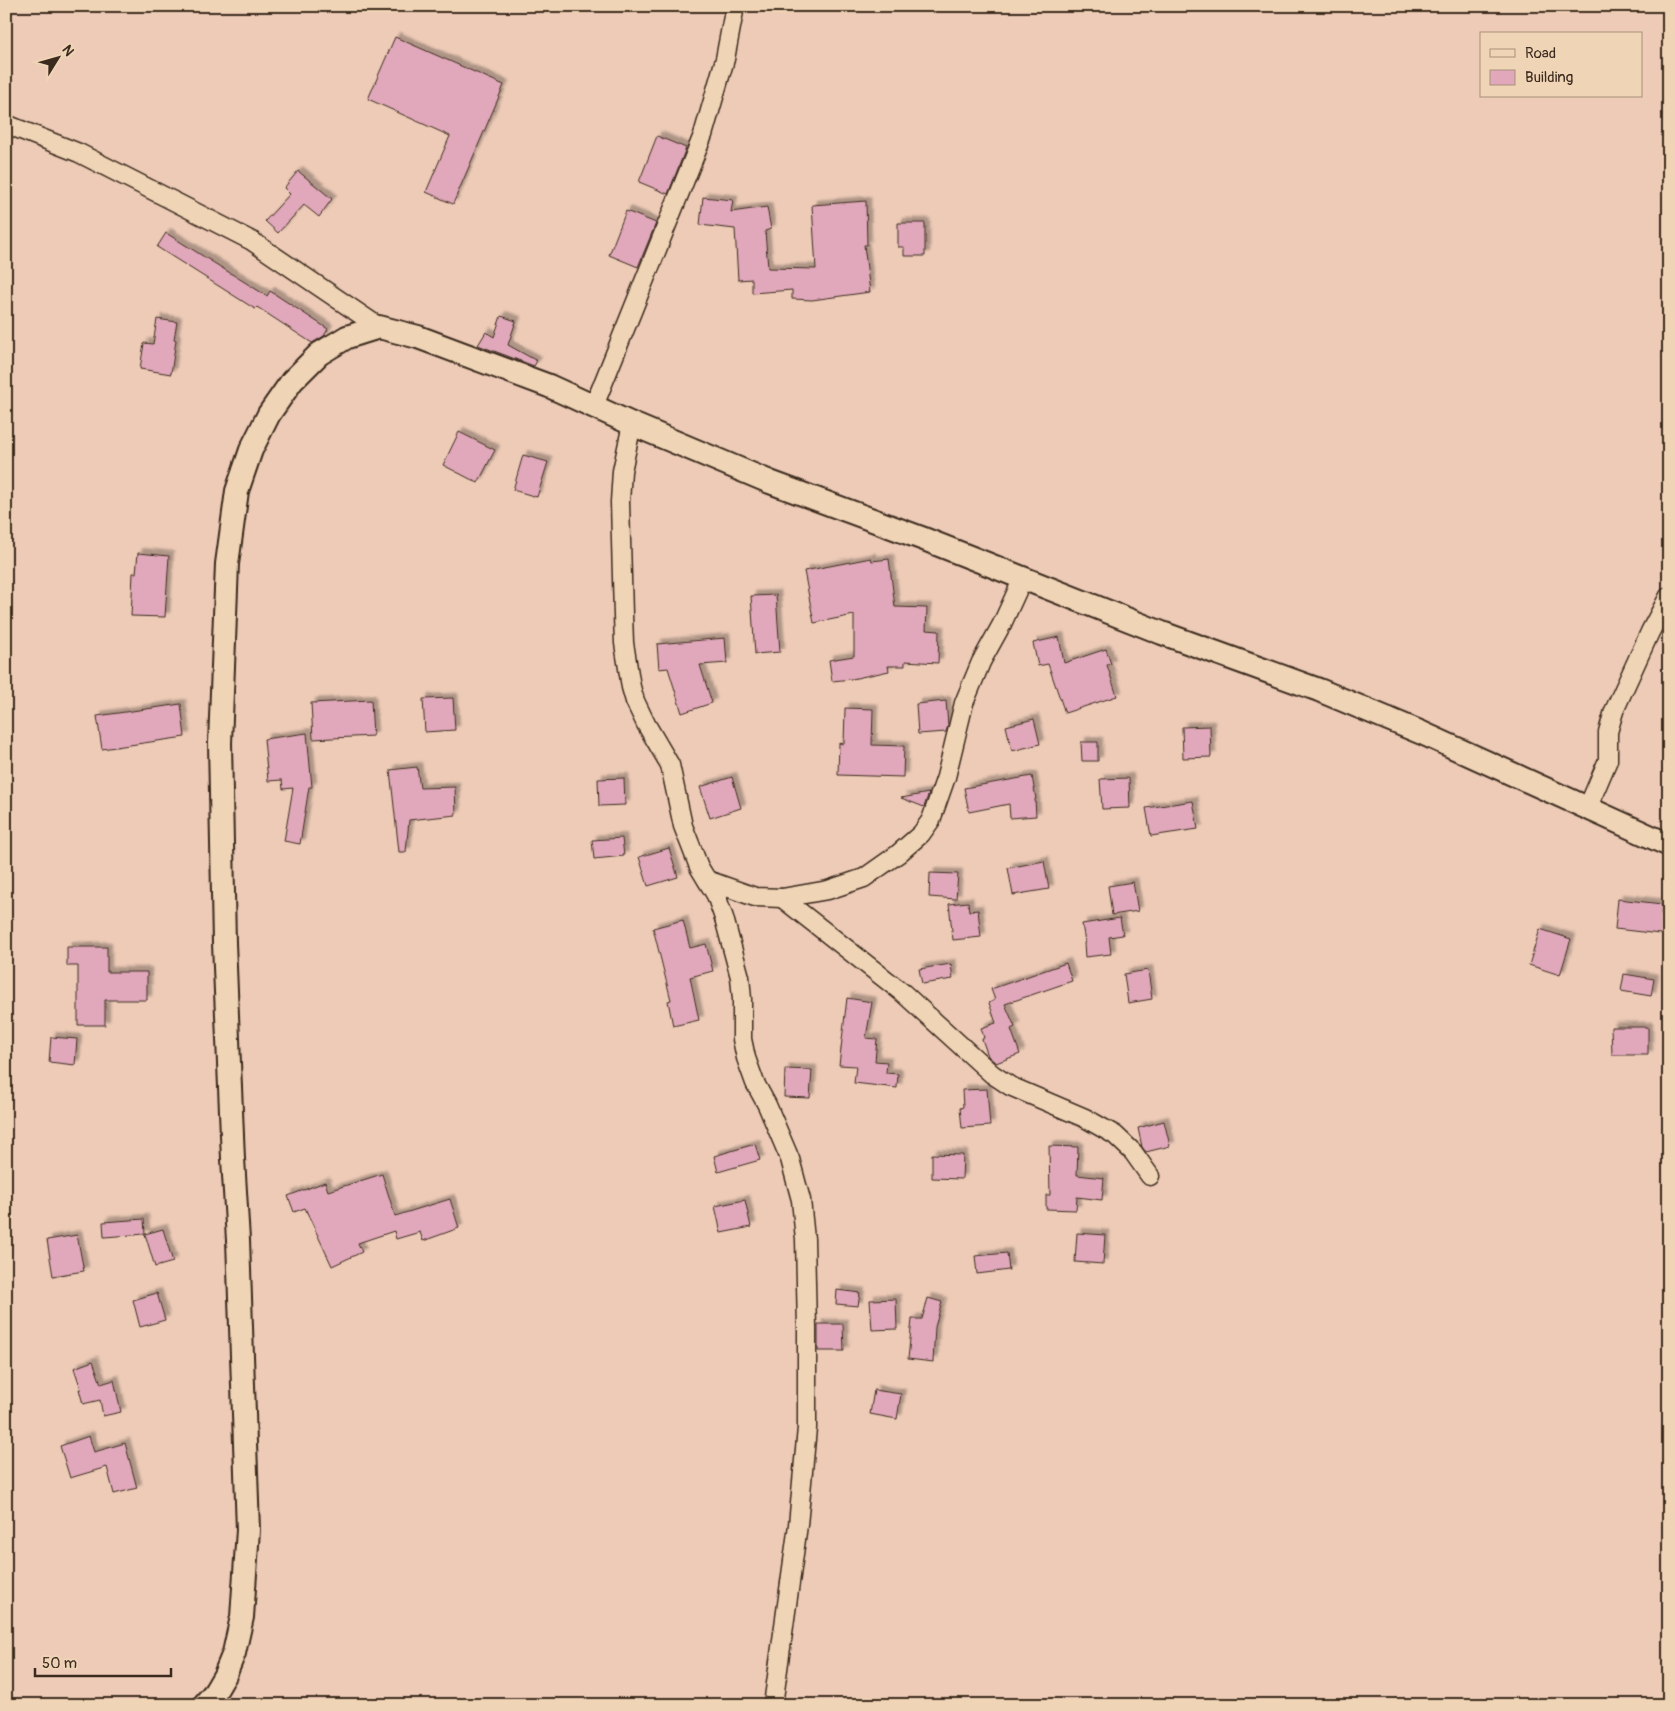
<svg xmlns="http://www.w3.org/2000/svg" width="1675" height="1711" font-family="Pangolin,sans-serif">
<defs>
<filter id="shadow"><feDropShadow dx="4.5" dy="-4.5" stdDeviation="1" flood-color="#0004"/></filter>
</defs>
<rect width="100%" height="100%" fill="#edcbb7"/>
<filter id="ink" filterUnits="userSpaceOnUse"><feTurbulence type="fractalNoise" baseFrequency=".02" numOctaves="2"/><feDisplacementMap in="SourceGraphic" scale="10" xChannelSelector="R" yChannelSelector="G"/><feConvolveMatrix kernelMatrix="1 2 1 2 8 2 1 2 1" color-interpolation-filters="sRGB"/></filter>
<g filter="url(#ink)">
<g fill="#e0a8ba" stroke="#3b2a1e" filter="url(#shadow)">
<path d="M 395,37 L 504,85 L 453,204 L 426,192 L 450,136 L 368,99 Z"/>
<path d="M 657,136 L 686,148 L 668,194 L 639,182 Z"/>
<path d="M 298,171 L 332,199 L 319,217 L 304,205 L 278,233 L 265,221 L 290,194 L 284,188 Z"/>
<path d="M 703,197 L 733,200 L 731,212 L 767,207 L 771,229 L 765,231 L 768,268 L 816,269 L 812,205 L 866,201 L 867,245 L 864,245 L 870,292 L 812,300 L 792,299 L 792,290 L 752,293 L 752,279 L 738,280 L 735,229 L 700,225 Z"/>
<path d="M 626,211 L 656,223 L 638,267 L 609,255 Z"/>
<path d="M 898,223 L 925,223 L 925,256 L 904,256 L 904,247 L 898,247 Z"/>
<path d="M 166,233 L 267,296 L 270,291 L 328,329 L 324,336 L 312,343 L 257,307 L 255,309 L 157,247 Z"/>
<path d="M 501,316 L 516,321 L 508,345 L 537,361 L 534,366 L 478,345 L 486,332 L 494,337 Z"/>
<path d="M 157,319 L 177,322 L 174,339 L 176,340 L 171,374 L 140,369 L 144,343 L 153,344 Z"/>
<path d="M 459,432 L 495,450 L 478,483 L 443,465 Z"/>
<path d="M 523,455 L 548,462 L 537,497 L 513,490 Z"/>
<path d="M 138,553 L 169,556 L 165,617 L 131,616 L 133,573 L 136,573 Z"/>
<path d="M 871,558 L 872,561 L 889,559 L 895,607 L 927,608 L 926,630 L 939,631 L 938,663 L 905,661 L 905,666 L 888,666 L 889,671 L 852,679 L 832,681 L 829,660 L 854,656 L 854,615 L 814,623 L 804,571 Z"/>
<path d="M 776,595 L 780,652 L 755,654 L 751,596 Z"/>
<path d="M 1059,637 L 1064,663 L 1106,649 L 1111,664 L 1107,665 L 1117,696 L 1065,713 L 1048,664 L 1038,666 L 1033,643 Z"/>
<path d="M 725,638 L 727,663 L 700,665 L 712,703 L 682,713 L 668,668 L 659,669 L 657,644 Z"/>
<path d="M 453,698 L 455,730 L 425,732 L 423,699 Z"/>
<path d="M 371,700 L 373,736 L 313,739 L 311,703 Z"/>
<path d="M 946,701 L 948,725 L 946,732 L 918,734 L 916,704 Z"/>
<path d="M 181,704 L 185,737 L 102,749 L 97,716 Z"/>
<path d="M 845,708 L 873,709 L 872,745 L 904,746 L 903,777 L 838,775 L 839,743 L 844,744 Z"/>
<path d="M 1034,719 L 1040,744 L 1012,751 L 1006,726 Z"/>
<path d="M 1210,726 L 1211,757 L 1183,758 L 1182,727 Z"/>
<path d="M 307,733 L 312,787 L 309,787 L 300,844 L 284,841 L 293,788 L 283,789 L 282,780 L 268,781 L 264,739 Z"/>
<path d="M 1081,742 L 1098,742 L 1098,761 L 1082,761 Z"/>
<path d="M 417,767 L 420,788 L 455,787 L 456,815 L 409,820 L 406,852 L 399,852 L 390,770 Z"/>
<path d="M 1032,776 L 1036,799 L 1035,799 L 1036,816 L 1010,818 L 1009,804 L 969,812 L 964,788 Z"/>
<path d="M 732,777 L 741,808 L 710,818 L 700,787 Z"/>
<path d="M 624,778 L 625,805 L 599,806 L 598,779 Z"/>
<path d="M 1129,778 L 1130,808 L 1102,809 L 1100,779 Z"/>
<path d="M 929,793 L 924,807 L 901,798 Z"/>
<path d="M 1193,801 L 1198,829 L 1151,836 L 1146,808 Z"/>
<path d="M 622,838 L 624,856 L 594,859 L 592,840 Z"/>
<path d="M 669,848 L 678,877 L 648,886 L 639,857 Z"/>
<path d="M 1044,861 L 1049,889 L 1013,895 L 1008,868 Z"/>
<path d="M 930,873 L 958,874 L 956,899 L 929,897 Z"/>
<path d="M 1133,882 L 1138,911 L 1112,915 L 1108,886 Z"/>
<path d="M 1618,899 L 1662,904 L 1661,914 L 1669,916 L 1669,935 L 1615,929 Z"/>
<path d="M 968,902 L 969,911 L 978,910 L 981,937 L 953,940 L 949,904 Z"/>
<path d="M 1120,918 L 1123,935 L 1109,937 L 1111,954 L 1085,957 L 1084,943 L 1085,942 L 1082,924 Z"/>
<path d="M 683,920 L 690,948 L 706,944 L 713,971 L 690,977 L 699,1020 L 673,1026 L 668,1001 L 671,1000 L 653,928 Z"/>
<path d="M 1540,929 L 1571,939 L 1560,975 L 1529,965 Z"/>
<path d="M 67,947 L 107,947 L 107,972 L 147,972 L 147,1000 L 105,1000 L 105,1025 L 78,1025 L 78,966 L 67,966 Z"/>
<path d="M 1066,963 L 1072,981 L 1005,1004 L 1015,1027 L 1011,1029 L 1020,1054 L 996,1063 L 988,1056 L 982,1039 L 984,1038 L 981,1028 L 996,1023 L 989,1003 L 995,1000 L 991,989 Z"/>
<path d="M 951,964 L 953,979 L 922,984 L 919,969 Z"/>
<path d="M 1148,970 L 1152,999 L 1128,1003 L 1124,974 Z"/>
<path d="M 1624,974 L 1654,979 L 1651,996 L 1621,991 Z"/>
<path d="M 847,998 L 872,1002 L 866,1038 L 877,1039 L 875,1061 L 887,1062 L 886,1073 L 898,1074 L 897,1088 L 854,1083 L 856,1066 L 839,1065 Z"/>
<path d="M 1611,1027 L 1648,1027 L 1648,1055 L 1612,1055 Z"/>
<path d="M 51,1037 L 77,1039 L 75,1065 L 49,1062 Z"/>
<path d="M 785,1069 L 812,1070 L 810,1098 L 784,1097 Z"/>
<path d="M 987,1089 L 990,1126 L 962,1128 L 960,1108 L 963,1107 L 962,1090 Z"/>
<path d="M 1164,1121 L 1170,1146 L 1146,1152 L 1142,1147 L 1138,1128 Z"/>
<path d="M 755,1144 L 760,1160 L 718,1172 L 714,1156 Z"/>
<path d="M 1049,1146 L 1078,1147 L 1077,1175 L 1104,1178 L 1102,1200 L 1077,1197 L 1076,1210 L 1046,1209 L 1046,1195 L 1050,1195 Z"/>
<path d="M 932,1154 L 963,1155 L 962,1179 L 932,1178 Z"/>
<path d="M 382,1174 L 395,1216 L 450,1199 L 459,1228 L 423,1241 L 420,1232 L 396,1239 L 394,1231 L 358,1243 L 362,1252 L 332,1266 L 305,1208 L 294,1212 L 288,1196 L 325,1182 L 328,1191 Z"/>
<path d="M 745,1200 L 751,1227 L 721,1233 L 715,1206 Z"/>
<path d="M 144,1219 L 145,1234 L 104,1237 L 103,1222 Z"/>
<path d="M 163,1229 L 173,1262 L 155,1267 L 145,1234 Z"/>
<path d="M 1077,1233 L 1105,1235 L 1103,1264 L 1075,1262 Z"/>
<path d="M 77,1235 L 84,1271 L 53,1276 L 47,1240 Z"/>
<path d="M 1007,1253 L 1009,1270 L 977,1274 L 975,1256 Z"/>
<path d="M 837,1290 L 860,1293 L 858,1306 L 836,1304 Z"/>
<path d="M 157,1293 L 165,1320 L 140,1327 L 133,1300 Z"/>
<path d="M 928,1298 L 942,1302 L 935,1327 L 933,1362 L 908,1359 L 912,1319 L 922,1319 Z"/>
<path d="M 896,1299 L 897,1329 L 872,1330 L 870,1300 Z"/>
<path d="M 818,1324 L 843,1324 L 844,1351 L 818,1351 Z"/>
<path d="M 93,1361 L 101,1384 L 114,1380 L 121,1412 L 103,1416 L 100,1400 L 83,1404 L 79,1389 L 81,1389 L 74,1368 Z"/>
<path d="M 874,1390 L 901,1394 L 897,1419 L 870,1414 Z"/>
<path d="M 89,1436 L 94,1452 L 125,1443 L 137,1488 L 114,1494 L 107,1467 L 70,1478 L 60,1446 Z"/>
</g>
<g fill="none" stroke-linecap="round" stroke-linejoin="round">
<defs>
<g id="minor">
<path d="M 6,124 L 79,153 L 252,241 L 379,327"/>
<path d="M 594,406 L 703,135 L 725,59 L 735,6"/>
<path d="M 632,424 L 622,471 L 620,502 L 623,615 L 624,643 L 631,687 L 635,701 L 646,724 L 670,765 L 683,826 L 699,867 L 716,895 L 724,918 L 740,977 L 742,999 L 742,1039 L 746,1058 L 755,1083 L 767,1105 L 790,1159 L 801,1200 L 805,1239 L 807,1328 L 807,1428 L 798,1525 L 773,1705"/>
<path d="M 1588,807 L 1608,760 L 1608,732 L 1614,711 L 1650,632 L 1669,596"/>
<path d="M 707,880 L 755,897 L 782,898 L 828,890 L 864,878 L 898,854 L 921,834 L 931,820 L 946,777 L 964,703 L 981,662 L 1002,624 L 1023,578"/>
<path d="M 782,898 L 903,993 L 992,1074 L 1010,1086 L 1085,1118 L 1115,1135 L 1133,1152 L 1150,1176"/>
</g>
<path id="tertiary" d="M 204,1705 L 215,1692 L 225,1675 L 234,1653 L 242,1617 L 248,1530 L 238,1240 L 233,1159 L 224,943 L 220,743 L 227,564 L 237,491 L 251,450 L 269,414 L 292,381 L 319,354 L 347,337 L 379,327 L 418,337 L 549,386 L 632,424 L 770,482 L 924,539 L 1162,633 L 1319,690 L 1422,733 L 1669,845"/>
</defs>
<use href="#minor" stroke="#3b2a1e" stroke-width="21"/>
<use href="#tertiary" stroke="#3b2a1e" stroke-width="26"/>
<use href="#minor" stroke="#f0d4b6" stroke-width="18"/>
<use href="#tertiary" stroke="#f0d4b6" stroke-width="22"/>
</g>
</g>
<rect width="1675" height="1711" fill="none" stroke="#f0d4b6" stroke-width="25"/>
<rect x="12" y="12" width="1650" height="1686" fill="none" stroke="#3b2a1e" stroke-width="2" filter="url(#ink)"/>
<rect x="1480" y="32" width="162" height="65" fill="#f0d4b6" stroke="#a89079"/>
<rect x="1490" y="49" width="25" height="8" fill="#f0d4b6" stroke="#a89079"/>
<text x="1525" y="58" font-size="15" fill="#3b2a1e">Road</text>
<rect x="1490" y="70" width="25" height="15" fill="#e0a8ba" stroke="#a89079"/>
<text x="1525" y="82" font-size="15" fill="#3b2a1e">Building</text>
<g transform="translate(58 58) rotate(53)" stroke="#f0d4b6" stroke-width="4" paint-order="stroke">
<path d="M0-4L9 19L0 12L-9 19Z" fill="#3b2a1e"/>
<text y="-8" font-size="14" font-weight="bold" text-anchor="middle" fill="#3b2a1e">N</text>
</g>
<path d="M35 1668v8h136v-8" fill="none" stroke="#3b2a1e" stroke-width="2.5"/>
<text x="42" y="1668" font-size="15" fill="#3b2a1e" stroke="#f0d4b6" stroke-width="4" paint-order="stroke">50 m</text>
</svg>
